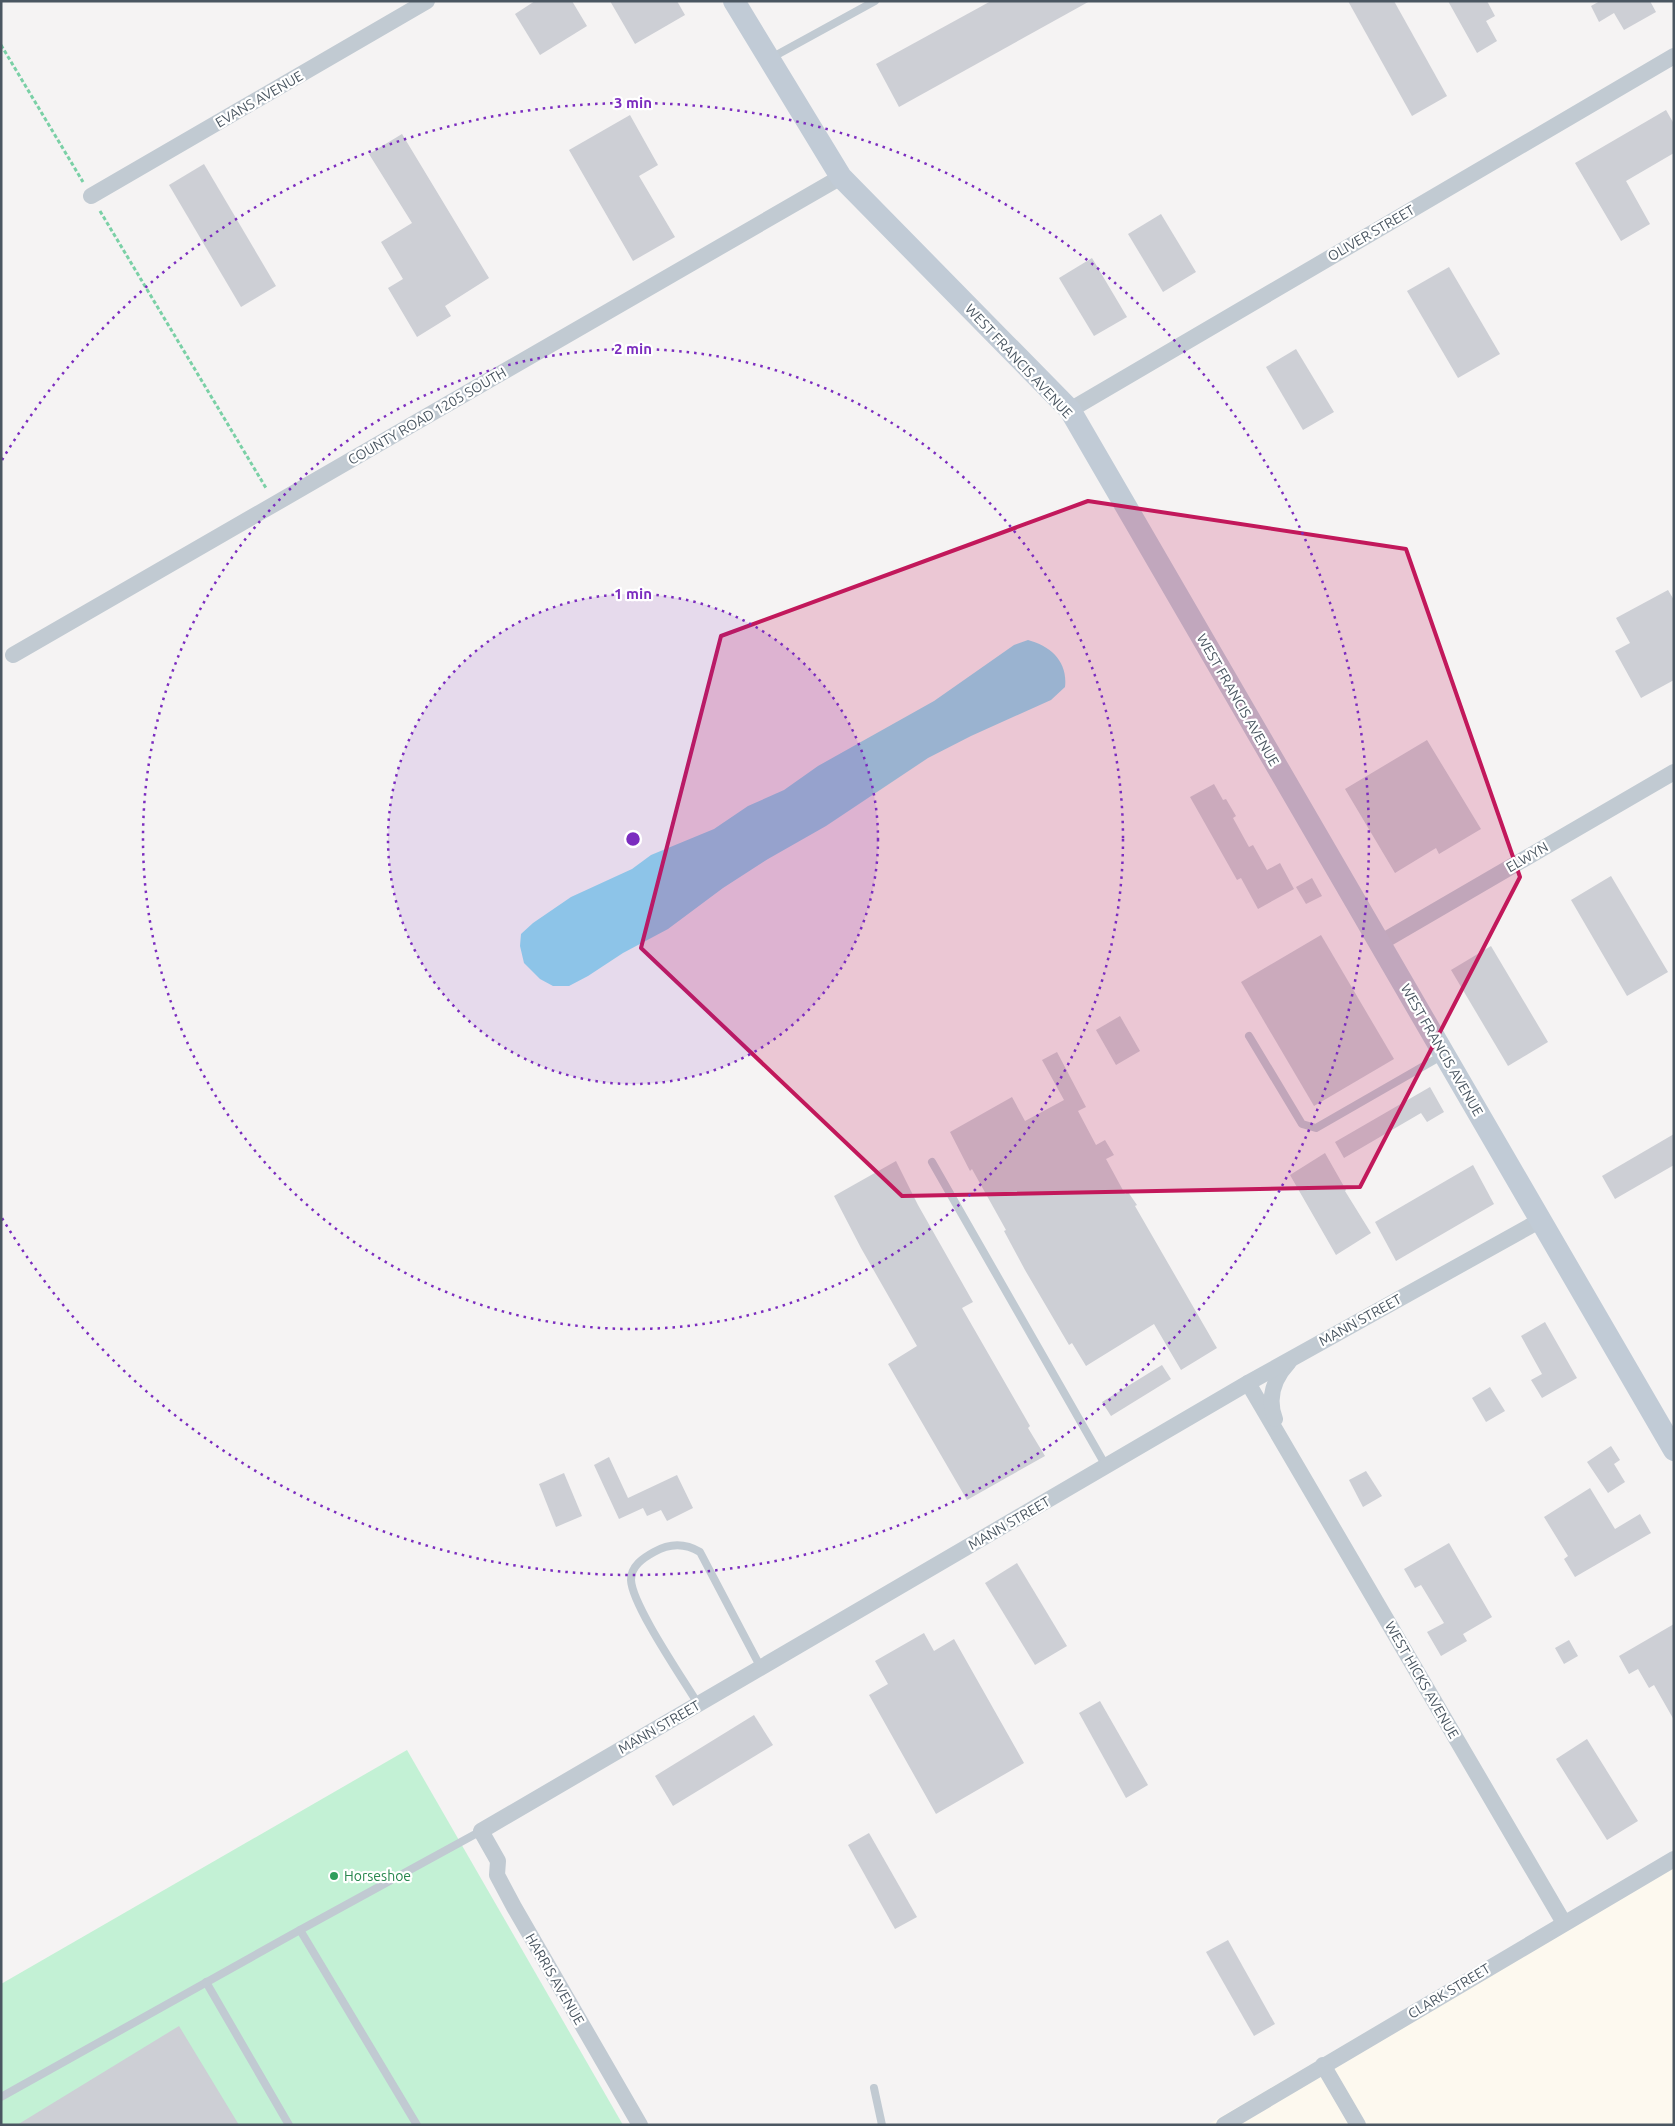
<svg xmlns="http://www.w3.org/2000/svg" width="1675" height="2126" font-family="Ubuntu,sans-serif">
<rect width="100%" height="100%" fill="#f5f3f3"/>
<path fill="#fdf9ef" d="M 1674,1852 L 1674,2125 L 1207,2125 Z"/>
<path fill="#c3f1d5" d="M 407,1750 L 623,2125 L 1,2125 L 1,1984 Z"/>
<path fill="#90daee" d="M 1028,640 C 1051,646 1068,662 1065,687 L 1051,700 L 971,736 L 928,758 L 826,826 L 768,859 L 723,888 L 668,929 L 623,953 L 588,976 L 569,986 L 553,986 L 540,979 L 524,963 L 520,946 L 521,934 L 533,923 L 571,897 L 632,869 L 651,855 L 714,829 L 748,806 L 784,790 L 818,766 L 934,701 L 1014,645 Z"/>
<g fill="#cdcfd5">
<path d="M 535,1 L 572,1 L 587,26 L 540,55 L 515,14 Z"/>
<path d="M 610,1 L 677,1 L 685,15 L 635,44 Z"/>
<path d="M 991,1 L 1090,1 L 899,107 L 876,64 Z"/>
<path d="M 1348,1 L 1394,1 L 1447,96 L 1412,116 Z"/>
<path d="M 1448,1 L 1487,1 L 1495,16 L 1486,21 L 1497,41 L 1477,53 Z"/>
<path d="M 1600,1 L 1650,1 L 1656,12 L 1624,30 L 1614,13 L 1599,22 L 1591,6 Z"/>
<path d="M 1666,110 L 1674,124 L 1674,153 L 1626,181 L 1650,224 L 1621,241 L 1575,163 Z"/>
<path d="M 630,115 L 658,165 L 639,176 L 675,237 L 633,261 L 569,150 Z"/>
<path d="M 402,134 L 489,278 L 445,306 L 451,316 L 417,337 L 388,288 L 403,279 L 381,242 L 412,223 L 369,154 Z"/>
<path d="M 204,164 L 276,286 L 241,307 L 169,185 Z"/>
<path d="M 1161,214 L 1196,272 L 1163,292 L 1128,234 Z"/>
<path d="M 1092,258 L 1127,317 L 1094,336 L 1059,278 Z"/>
<path d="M 1449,267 L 1500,354 L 1458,378 L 1407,291 Z"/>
<path d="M 1296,349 L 1334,412 L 1303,430 L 1266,367 Z"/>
<path d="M 1668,590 L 1674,600 L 1674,680 L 1641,698 L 1615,651 L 1630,643 L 1616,618 Z"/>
<path d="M 1427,740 L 1481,829 L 1439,854 L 1436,848 L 1395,873 L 1345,789 Z"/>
<path d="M 1214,784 L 1223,800 L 1226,799 L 1236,816 L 1233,818 L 1249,847 L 1253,845 L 1267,870 L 1280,863 L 1294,889 L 1258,909 L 1241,878 L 1237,880 L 1190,797 Z"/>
<path d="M 1611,876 L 1668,972 L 1627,996 L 1571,900 Z"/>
<path d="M 1312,878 L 1322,896 L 1306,904 L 1296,887 Z"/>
<path d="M 1321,935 L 1394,1059 L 1314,1106 L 1241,982 Z"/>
<path d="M 1491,946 L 1548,1042 L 1508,1066 L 1451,970 Z"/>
<path d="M 1120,1016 L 1140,1051 L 1116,1065 L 1096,1030 Z"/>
<path d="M 1057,1052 L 1086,1107 L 1078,1111 L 1096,1145 L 1105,1140 L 1114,1155 L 1106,1159 L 1125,1194 L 1128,1192 L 1137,1205 L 1135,1206 L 1217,1348 L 1181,1370 L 1154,1324 L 1086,1366 L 1072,1343 L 1069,1345 L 1025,1270 L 1004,1231 L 1006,1230 L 972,1169 L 970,1171 L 950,1132 L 1012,1097 L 1025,1121 L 1064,1100 L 1042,1060 Z"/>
<path d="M 1430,1087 L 1444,1112 L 1427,1122 L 1421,1113 L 1344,1158 L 1335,1142 Z"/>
<path d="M 1674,1134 L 1674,1165 L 1615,1199 L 1602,1176 Z"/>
<path d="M 1325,1153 L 1346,1190 L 1345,1191 L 1371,1233 L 1336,1255 L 1290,1175 Z"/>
<path d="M 896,1161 L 918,1205 L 973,1302 L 962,1308 L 1030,1426 L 1028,1428 L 1045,1456 L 967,1500 L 888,1364 L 917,1346 L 861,1248 L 834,1196 Z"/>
<path d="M 1473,1165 L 1494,1204 L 1396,1261 L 1375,1222 Z"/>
<path d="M 1545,1322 L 1577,1378 L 1542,1398 L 1531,1380 L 1542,1374 L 1521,1336 Z"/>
<path d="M 1162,1365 L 1171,1379 L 1111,1416 L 1102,1402 Z"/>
<path d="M 1490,1387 L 1505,1411 L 1486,1422 L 1472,1398 Z"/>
<path d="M 1611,1446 L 1620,1460 L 1614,1464 L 1625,1482 L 1608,1493 L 1587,1462 Z"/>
<path d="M 609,1457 L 628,1498 L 677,1475 L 693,1508 L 667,1521 L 661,1510 L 647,1516 L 643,1508 L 619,1519 L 594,1465 Z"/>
<path d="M 1366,1471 L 1382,1496 L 1363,1507 L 1349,1480 Z"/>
<path d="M 564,1473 L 582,1516 L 556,1527 L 539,1484 Z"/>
<path d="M 1590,1488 L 1615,1529 L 1640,1514 L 1651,1533 L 1575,1577 L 1564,1559 L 1568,1556 L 1544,1517 Z"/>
<path d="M 1449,1543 L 1492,1617 L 1463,1634 L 1467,1641 L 1441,1656 L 1427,1632 L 1444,1623 L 1421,1585 L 1415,1588 L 1404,1569 Z"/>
<path d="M 1017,1563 L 1067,1646 L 1035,1665 L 985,1583 Z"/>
<path d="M 1674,1624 L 1674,1720 L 1654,1685 L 1649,1688 L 1638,1669 L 1629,1674 L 1619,1656 Z"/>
<path d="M 924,1633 L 934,1651 L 954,1639 L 1024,1763 L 936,1814 L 869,1695 L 888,1684 L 875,1661 Z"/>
<path d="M 1569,1640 L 1578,1656 L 1564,1664 L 1555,1648 Z"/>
<path d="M 1100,1701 L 1148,1785 L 1126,1798 L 1079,1713 Z"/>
<path d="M 754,1715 L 773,1745 L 673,1806 L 655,1776 Z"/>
<path d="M 1587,1739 L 1638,1821 L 1607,1840 L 1556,1759 Z"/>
<path d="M 869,1833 L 917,1917 L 895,1929 L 848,1845 Z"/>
<path d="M 1228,1940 L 1275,2024 L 1254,2036 L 1206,1952 Z"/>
<path d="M 179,2026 L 239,2125 L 17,2125 Z"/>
</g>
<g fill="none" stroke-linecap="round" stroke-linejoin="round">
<g stroke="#7ad0a6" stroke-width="3" stroke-dasharray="4 2.5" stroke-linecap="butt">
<path d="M 1,45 L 83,182"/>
<path d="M 100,211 L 266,488"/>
</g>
<g stroke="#c1cad2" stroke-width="8">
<path d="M 771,58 L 875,1"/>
<path d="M 1249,1036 L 1302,1124 L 1316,1128 L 1443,1055"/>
<path d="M 932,1162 L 1106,1466"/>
<path d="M 698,1704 C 683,1679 632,1605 631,1580 C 631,1566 643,1558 654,1552 C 670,1543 685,1543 700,1552 L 761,1668"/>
<path d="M 300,1930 L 417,2125"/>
<path d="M 206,1982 L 289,2125"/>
<path d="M 874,2088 L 882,2125"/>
<path d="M 1,2097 L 300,1930 L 481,1831"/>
</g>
<g stroke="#c1cad2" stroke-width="16">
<path d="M 91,196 L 427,1"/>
<path d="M 1070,410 L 1674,56"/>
<path d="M 13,655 L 841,177"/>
<path d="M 1380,943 L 1674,772"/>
<path d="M 1248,1383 L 1564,1923"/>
<path d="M 1275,1419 C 1267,1398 1274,1378 1289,1362"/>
<path d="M 1323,2065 L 1358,2125"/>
<path d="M 640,2125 L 514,1907 L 497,1875 L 498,1861 L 481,1831 L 1248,1383 L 1541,1220"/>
<path d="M 1224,2125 L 1674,1859"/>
</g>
<path stroke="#c1cbd6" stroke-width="22" d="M 734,1 L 841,177 L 1070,410 L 1674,1450"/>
</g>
<path fill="#c2185b" fill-opacity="0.2" stroke="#c2185b" stroke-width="4" stroke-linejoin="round" d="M 1088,501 L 1406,549 L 1520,877 L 1360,1187 L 902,1196 L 641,948 L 721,636 Z"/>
<circle cx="633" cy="839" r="245" fill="#7b2cbf" fill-opacity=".12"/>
<g fill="none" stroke="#7b2cbf" stroke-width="2.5" stroke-dasharray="2.5 5">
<circle cx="633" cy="839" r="245"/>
<circle cx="633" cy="839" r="490"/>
<path d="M2 460A736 736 0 1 1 2 1218"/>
</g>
<circle fill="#2e9e5b" stroke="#fff" stroke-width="2" cx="334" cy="1876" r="5"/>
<g text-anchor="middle" stroke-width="4.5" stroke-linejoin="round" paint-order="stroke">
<g font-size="14" fill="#4a5661" stroke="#fff">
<text transform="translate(259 99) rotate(-30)" y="5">EVANS AVENUE</text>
<text transform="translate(1371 233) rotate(-30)" y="5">OLIVER STREET</text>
<text transform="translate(1019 361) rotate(47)" y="5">WEST FRANCIS AVENUE</text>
<text transform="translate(427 416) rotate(-30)" y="5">COUNTY ROAD 1205 SOUTH</text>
<text transform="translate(1238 700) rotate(60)" y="5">WEST FRANCIS AVENUE</text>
<text transform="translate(1527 857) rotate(-30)" y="5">ELWYN</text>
<text transform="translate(1442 1050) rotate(60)" y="5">WEST FRANCIS AVENUE</text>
<text transform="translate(1360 1320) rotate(-29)" y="5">MANN STREET</text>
<text transform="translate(1009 1523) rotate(-30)" y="5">MANN STREET</text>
<text transform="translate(1422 1680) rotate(60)" y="5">WEST HICKS AVENUE</text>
<text transform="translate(659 1727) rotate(-30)" y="5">MANN STREET</text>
<text transform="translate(555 1979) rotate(60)" y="5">HARRIS AVENUE</text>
<text transform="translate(1449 1991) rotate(-31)" y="5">CLARK STREET</text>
</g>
<g font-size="14" fill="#27864d" stroke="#fff" text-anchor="start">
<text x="344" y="1881">Horseshoe</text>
</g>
</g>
<circle cx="633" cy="839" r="8" fill="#7b2cbf" stroke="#fff" stroke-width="2.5"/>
<g font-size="15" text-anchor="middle" font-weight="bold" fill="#7b2cbf" stroke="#fff" stroke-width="4.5" stroke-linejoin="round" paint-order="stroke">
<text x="633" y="108">3 min</text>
<text x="633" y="354">2 min</text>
<text x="633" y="599">1 min</text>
</g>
<rect width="1675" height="2126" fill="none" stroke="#4a5661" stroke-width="5"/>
</svg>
